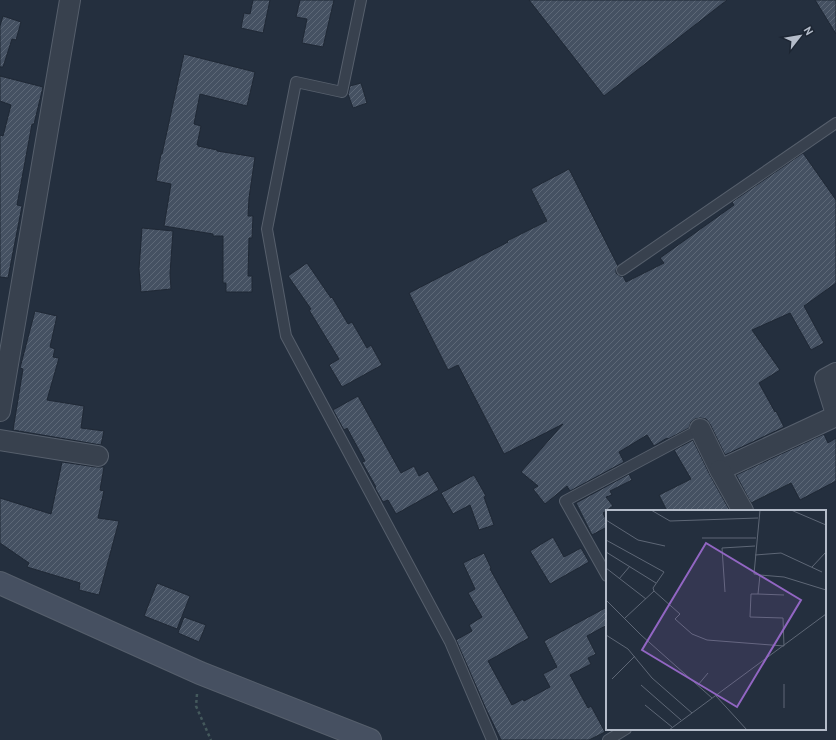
<svg xmlns="http://www.w3.org/2000/svg" width="836" height="740" font-family="'PT Sans',sans-serif">
<defs>
<pattern id="building-hatch" width="6" height="6" patternUnits="userSpaceOnUse"><rect width="6" height="6" fill="#455162"/><path d="M-1 1l2-2M0 6l6-6M5 7l2-2" fill="none" stroke="#5d6877"/></pattern>
</defs>
<rect width="100%" height="100%" fill="#242f3e"/>
<g fill="url(#building-hatch)" stroke="#1f2835">
<path d="M 253,0 L 270,0 L 263,33 L 241,28 L 244,13 L 250,14 Z"/>
<path d="M 300,0 L 334,0 L 323,47 L 302,43 L 307,19 L 296,17 Z"/>
<path d="M 529,0 L 727,0 L 604,96 Z"/>
<path d="M 815,0 L 836,0 L 836,34 Z"/>
<path d="M 3,16 L 21,22 L 16,40 L 12,39 L 3,67 L 0,67 L 0,26 Z"/>
<path d="M 184,54 L 255,72 L 247,106 L 200,94 L 194,124 L 201,126 L 197,145 L 199,145 L 198,146 L 217,150 L 217,151 L 255,157 L 249,198 L 248,216 L 253,216 L 252,238 L 249,238 L 248,276 L 252,276 L 252,292 L 226,292 L 226,283 L 223,283 L 223,236 L 213,236 L 213,234 L 164,226 L 171,184 L 156,181 L 161,154 L 162,154 Z"/>
<path d="M 0,76 L 43,87 L 34,124 L 32,124 L 17,205 L 22,206 L 8,278 L 0,277 L 0,135 L 3,136 L 11,105 L 0,101 Z"/>
<path d="M 361,83 L 367,103 L 353,108 L 348,94 L 350,86 Z"/>
<path d="M 803,153 L 836,200 L 836,283 L 804,306 L 824,343 L 811,350 L 790,313 L 752,330 L 780,370 L 759,383 L 775,412 L 776,411 L 784,427 L 725,455 L 710,424 L 706,419 L 700,418 L 695,419 L 691,422 L 689,428 L 668,439 L 667,438 L 654,446 L 647,435 L 619,452 L 624,462 L 570,491 L 567,486 L 545,504 L 533,489 L 538,486 L 521,472 L 563,424 L 504,454 L 458,365 L 448,370 L 409,293 L 508,242 L 507,241 L 547,221 L 531,189 L 569,169 L 618,266 L 616,270 L 616,273 L 620,276 L 623,276 L 626,282 L 664,263 L 660,258 L 734,205 L 732,202 Z"/>
<path d="M 142,228 L 173,231 L 170,274 L 171,289 L 141,292 L 139,269 Z"/>
<path d="M 307,263 L 331,298 L 332,297 L 348,324 L 352,322 L 367,348 L 371,345 L 382,365 L 342,387 L 329,365 L 339,359 L 309,310 L 311,309 L 288,276 Z"/>
<path d="M 35,311 L 57,316 L 50,347 L 55,349 L 53,357 L 59,358 L 47,400 L 84,406 L 81,428 L 104,431 L 101,445 L 13,430 L 23,369 L 20,368 Z"/>
<path d="M 358,396 L 401,473 L 414,466 L 419,476 L 428,471 L 439,490 L 396,514 L 388,500 L 383,502 L 375,488 L 376,487 L 362,462 L 365,461 L 347,428 L 344,430 L 333,410 Z"/>
<path d="M 824,434 L 828,443 L 836,438 L 836,481 L 800,500 L 791,483 L 751,503 L 736,475 Z"/>
<path d="M 693,440 L 710,475 L 730,511 L 667,511 L 659,495 L 691,479 L 674,450 Z"/>
<path d="M 62,462 L 96,467 L 104,467 L 100,490 L 104,491 L 98,518 L 119,521 L 99,595 L 79,590 L 80,583 L 27,567 L 29,563 L 0,543 L 0,498 L 51,514 Z"/>
<path d="M 629,474 L 632,480 L 610,491 L 612,495 L 606,497 L 613,506 L 603,513 L 607,522 L 607,527 L 592,535 L 576,503 Z"/>
<path d="M 474,475 L 486,496 L 484,497 L 494,525 L 479,530 L 470,505 L 453,514 L 441,493 Z"/>
<path d="M 553,537 L 564,557 L 581,548 L 589,562 L 550,584 L 530,551 Z"/>
<path d="M 484,553 L 491,568 L 490,569 L 529,638 L 488,661 L 512,705 L 523,699 L 524,701 L 550,687 L 543,674 L 557,667 L 544,641 L 607,607 L 607,625 L 587,636 L 596,654 L 588,658 L 591,664 L 570,675 L 588,708 L 591,706 L 605,732 L 589,740 L 501,740 L 486,709 L 456,640 L 472,631 L 469,625 L 482,617 L 468,593 L 475,589 L 463,563 Z"/>
<path d="M 157,583 L 190,596 L 177,629 L 144,616 Z"/>
<path d="M 184,617 L 206,625 L 199,642 L 178,633 Z"/>
</g>
<g fill="none" stroke-linecap="round" stroke-linejoin="round">
<defs>
<g id="lane">
<path d="M 361,0 L 342,92 L 296,82 L 267,229 L 286,336 L 450,642 L 492,740"/>
<path d="M 622,270 L 836,123"/>
<path d="M 607,576 L 565,501 L 700,429"/>
<path d="M 608,740 L 626,729"/>
</g>
<g id="street">
<path d="M 836,373 L 825,379 L 836,414"/>
<path d="M 0,411 L 70,0"/>
<path d="M 700,429 L 720,470 L 836,416"/>
<path d="M 0,440 L 98,456"/>
<path d="M 720,470 L 743,511"/>
</g>
<path id="secondary" d="M 0,583 L 200,673 L 370,740"/>
</defs>
<use href="#lane" stroke="#565f6c" stroke-width="12"/>
<use href="#street" stroke="#565f6c" stroke-width="22"/>
<use href="#secondary" stroke="#565f6c" stroke-width="24"/>
<path stroke="#44595c" stroke-width="2.5" stroke-dasharray="3 3" stroke-linecap="butt" d="M 197,694 L 196,706 L 211,740"/>
<use href="#lane" stroke="#38414e" stroke-width="10"/>
<use href="#street" stroke="#38414e" stroke-width="20"/>
<use href="#secondary" stroke="#465061" stroke-width="22"/>
</g>
<g transform="translate(606 510)">
<rect width="220" height="220" fill="#242f3e"/>
<path fill="none" stroke="#5e6776" stroke-width="1" d="M 45,0 L 64,11 L 152,8M 185,0 L 220,15M 0,10 L 32,30 L 59,36M 96,28 L 150,28M 0,30 L 58,62 L 47,78 L 48,81 L 19,108M 0,42 L 50,73M 149,45 L 175,43 L 216,62M 206,57 L 220,42M 0,58 L 40,89M 154,65 L 178,67 L 220,80M 13,69 L 24,56M 48,81 L 74,104 L 69,109 L 86,124 L 101,130 L 178,136 L 177,108 L 144,107 L 145,84 L 152,84 L 154,65 L 148,64 L 154,0M 119,82 L 116,38 L 149,36M 152,84 L 178,85M 0,90 L 35,125 L 106,188M 0,125 L 22,139 L 46,168 L 86,203M 6,169 L 29,146M 35,175 L 75,210M 92,175 L 102,163M 110,186 L 141,220M 39,195 L 66,217M 178,198 L 178,174M 63,220 L 220,104"/>
<path fill="#9266c3" fill-opacity="0.15" stroke="#9266c3" stroke-width="2" d="M 100,33 L 195,90 L 131,197 L 36,140 Z"/>
<rect width="220" height="220" fill="none" stroke="#b4bcc9" stroke-width="2"/>
</g>
<g transform="translate(800 36) rotate(59)" stroke="#1d2633" stroke-width="3" paint-order="stroke">
<path d="M0-3L7 15L0 10L-7 15Z" fill="#b4bcc9"/>
<text y="-6" font-size="11" font-weight="bold" text-anchor="middle" fill="#b4bcc9">N</text>
</g>
</svg>
